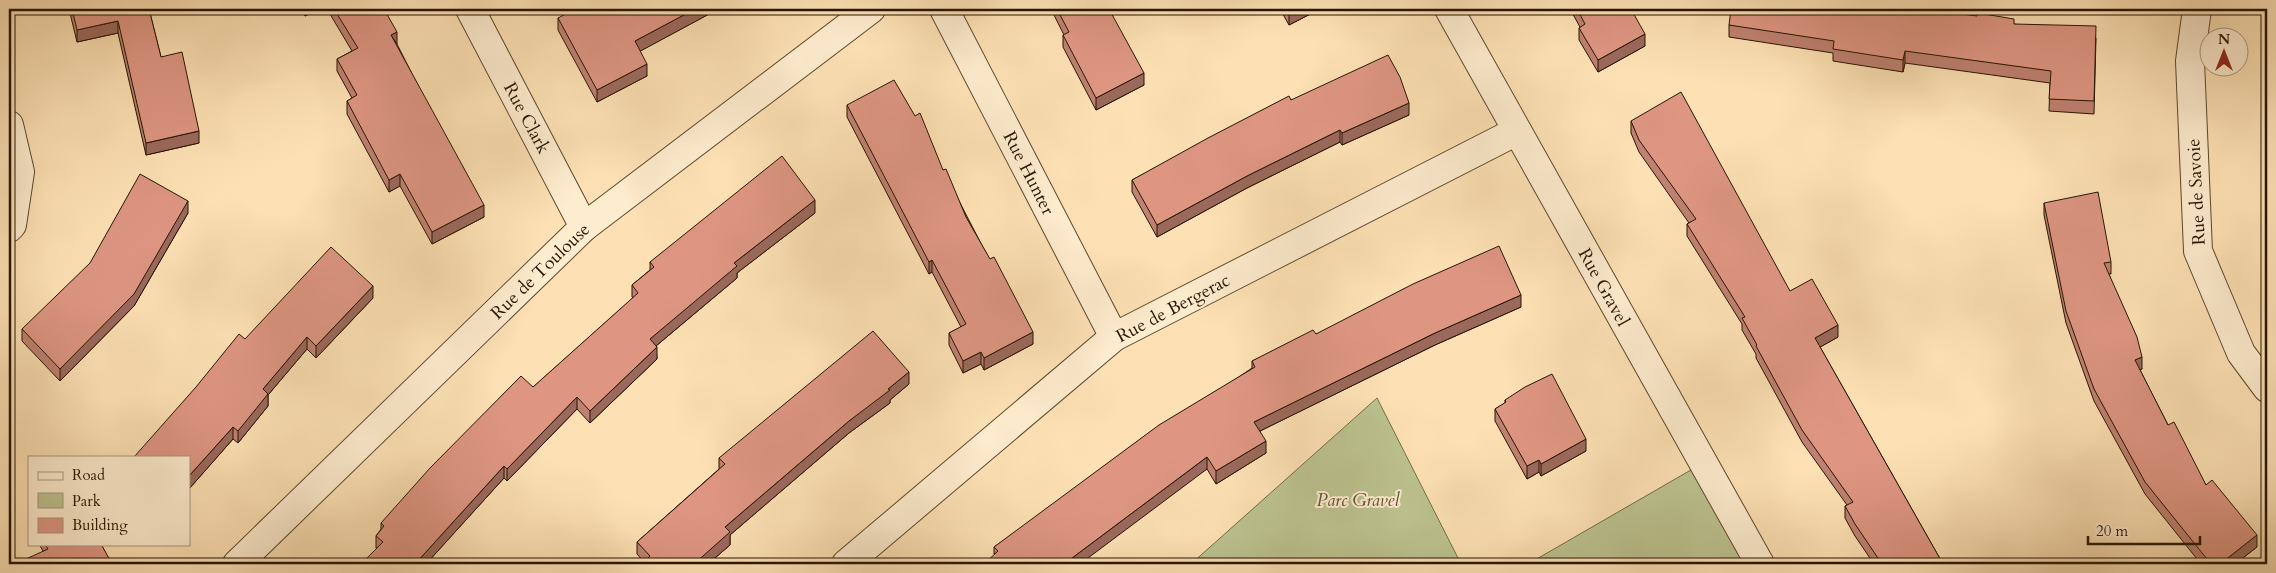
<svg xmlns="http://www.w3.org/2000/svg" width="2276" height="573" font-family="Cardo,serif">
<rect width="100%" height="100%" fill="#fde1b4"/>
<filter id="stains"><feTurbulence type="fractalNoise" baseFrequency=".004" numOctaves="4"/><feColorMatrix values="0 0 0 0 .2 0 0 0 0 .09 0 0 0 0 .02 0 0 0 .5 -.17"/></filter>
<radialGradient id="worn" r=".72"><stop offset=".6" stop-color="#630" stop-opacity="0"/><stop offset="1" stop-color="#630" stop-opacity=".3"/></radialGradient>
<g fill="#bcc390" stroke="#716c48">
<path d="M 1377,398 L 1461,564 L 1191,564 Z"/>
<path d="M 1703,463 L 1760,564 L 1528,564 Z"/>
</g>
<g fill="none" stroke-linecap="round" stroke-linejoin="round">
<defs>
<g id="street">
<path d="M 470,9 L 584,227"/>
<path d="M 944,9 L 1114,337"/>
<path d="M 1449,9 L 1760,564"/>
<path d="M 2197,9 L 2190,61 L 2198,251 L 2241,353 L 2267,388"/>
<path d="M 9,125 L 20,172 L 12,225 L 9,228"/>
<path d="M 237,564 L 584,227 L 871,9"/>
<path d="M 846,564 L 1114,337 L 1517,131"/>
</g>
</defs>
<use href="#street" stroke="#5c482e" stroke-width="30"/>
<use href="#street" stroke="#feecce" stroke-width="28"/>
</g>
<g fill="#bf8171" stroke="#261501">
<path d="M 69,9 L 149,9 L 161,57 L 199,143 L 146,155 L 118,33 L 77,42 Z"/>
<path d="M 301,9 L 319,9 L 305,16 Z"/>
<path d="M 327,9 L 371,9 L 397,44 L 484,217 L 432,244 L 400,186 L 389,192 L 347,114 L 347,101 L 352,98 L 337,71 L 337,59 L 352,51 Z"/>
<path d="M 711,9 L 711,13 L 640,51 L 647,76 L 597,102 L 558,30 L 558,18 Z"/>
<path d="M 1051,9 L 1109,9 L 1144,85 L 1096,110 L 1063,47 L 1063,35 L 1064,35 Z"/>
<path d="M 1280,9 L 1320,9 L 1289,25 Z"/>
<path d="M 1570,9 L 1631,9 L 1645,46 L 1598,72 L 1579,40 L 1579,28 L 1580,27 Z"/>
<path d="M 2014,24 L 2096,38 L 2094,114 L 2049,111 L 2050,83 L 1905,63 L 1903,72 L 1833,61 L 1833,53 L 1729,37 L 1729,25 Z"/>
<path d="M 1291,100 L 1409,115 L 1342,145 L 1340,142 L 1247,188 L 1157,237 L 1132,192 L 1132,180 Z"/>
<path d="M 847,105 L 943,170 L 1033,344 L 984,370 L 981,364 L 963,373 L 949,345 L 949,333 L 961,327 L 932,272 L 929,274 L 847,117 Z"/>
<path d="M 1631,121 L 1790,291 L 1838,337 L 1820,347 L 1943,564 L 1874,564 L 1855,536 L 1845,518 L 1845,506 L 1847,505 L 1802,442 L 1756,358 L 1756,354 L 1742,330 L 1742,324 L 1687,236 L 1687,224 L 1689,223 L 1639,152 L 1631,133 Z"/>
<path d="M 2044,203 L 2111,262 L 2111,274 L 2109,274 L 2142,369 L 2140,370 L 2168,425 L 2206,485 L 2257,547 L 2235,564 L 2201,564 L 2145,494 L 2094,401 L 2066,323 L 2044,215 Z"/>
<path d="M 188,213 L 134,306 L 60,381 L 22,341 L 22,329 Z"/>
<path d="M 815,213 L 737,273 L 737,278 L 656,346 L 657,359 L 590,423 L 577,409 L 507,481 L 504,478 L 426,564 L 361,564 L 377,548 L 376,548 L 376,536 L 381,529 L 381,523 L 633,298 L 632,297 L 632,285 L 650,270 L 650,262 Z"/>
<path d="M 373,298 L 316,358 L 307,349 L 268,395 L 268,406 L 238,443 L 233,439 L 189,489 L 245,339 Z"/>
<path d="M 1521,307 L 1435,345 L 1260,431 L 1266,453 L 1216,484 L 1207,469 L 994,554 L 994,547 L 1252,368 L 1252,361 L 1316,334 Z"/>
<path d="M 909,384 L 890,400 L 890,403 L 849,433 L 730,535 L 730,545 L 708,564 L 642,564 L 644,562 L 637,554 L 637,542 L 719,469 L 719,458 Z"/>
<path d="M 1505,400 L 1586,451 L 1541,476 L 1539,472 L 1527,479 L 1495,421 L 1495,409 L 1505,403 Z"/>
<path d="M 39,544 L 101,544 L 111,564 L 43,551 Z"/>
</g>
<g fill="#9b695c" stroke="#261501">
<path d="M 305,9 L 319,9 L 305,16 Z"/>
<path d="M 695,9 L 712,9 L 711,9 L 711,13 L 635,54 L 635,41 Z"/>
<path d="M 1297,9 L 1320,9 L 1289,25 L 1289,13 Z"/>
<path d="M 118,21 L 118,33 L 77,42 L 77,30 Z"/>
<path d="M 397,32 L 397,44 L 391,35 Z"/>
<path d="M 1645,34 L 1645,46 L 1598,72 L 1598,60 Z"/>
<path d="M 1905,51 L 1905,63 L 1903,72 L 1903,60 Z"/>
<path d="M 647,64 L 647,76 L 597,102 L 597,90 Z"/>
<path d="M 1144,73 L 1144,85 L 1096,110 L 1096,98 Z"/>
<path d="M 1409,103 L 1409,115 L 1342,145 L 1342,133 Z"/>
<path d="M 1340,130 L 1340,142 L 1247,188 L 1157,237 L 1157,225 L 1247,176 Z"/>
<path d="M 199,131 L 199,143 L 146,155 L 146,143 Z"/>
<path d="M 400,174 L 400,186 L 389,192 L 389,180 Z"/>
<path d="M 815,200 L 815,213 L 737,273 L 737,278 L 650,351 L 650,339 L 734,263 Z"/>
<path d="M 188,201 L 188,213 L 134,306 L 60,381 L 60,369 Z"/>
<path d="M 484,205 L 484,217 L 432,244 L 432,232 Z"/>
<path d="M 932,260 L 932,272 L 929,274 L 929,262 Z"/>
<path d="M 373,286 L 373,298 L 316,358 L 316,346 Z"/>
<path d="M 1521,295 L 1521,307 L 1435,345 L 1254,434 L 1254,422 L 1435,333 Z"/>
<path d="M 1838,325 L 1838,337 L 1815,350 L 1815,338 Z"/>
<path d="M 1033,332 L 1033,344 L 984,370 L 984,358 Z"/>
<path d="M 307,337 L 307,349 L 268,395 L 268,406 L 238,443 L 238,431 L 263,389 Z"/>
<path d="M 657,347 L 657,359 L 590,423 L 590,411 Z"/>
<path d="M 981,352 L 981,364 L 963,373 L 963,361 Z"/>
<path d="M 2142,357 L 2142,369 L 2135,372 L 2135,360 Z"/>
<path d="M 909,372 L 909,384 L 890,400 L 890,403 L 849,433 L 730,535 L 730,545 L 708,564 L 694,564 L 725,527 L 849,421 Z"/>
<path d="M 577,397 L 577,409 L 507,481 L 507,469 Z"/>
<path d="M 233,427 L 233,439 L 189,489 L 189,476 Z"/>
<path d="M 1586,439 L 1586,451 L 1541,476 L 1541,464 Z"/>
<path d="M 1266,441 L 1266,453 L 1216,484 L 1216,471 Z"/>
<path d="M 1207,457 L 1207,469 L 1080,564 L 1064,564 Z"/>
<path d="M 1539,460 L 1539,472 L 1527,479 L 1527,466 Z"/>
<path d="M 504,466 L 504,478 L 426,564 L 415,564 Z"/>
<path d="M 2257,535 L 2257,547 L 2235,564 L 2220,564 Z"/>
</g>
<g fill="#de9683" stroke="#261501">
<path d="M 72,9 L 149,9 L 161,57 L 182,52 L 199,131 L 146,143 L 118,21 L 77,30 Z"/>
<path d="M 334,9 L 371,9 L 373,12 L 379,9 L 384,9 L 397,32 L 391,35 L 484,205 L 432,232 L 400,174 L 389,180 L 347,101 L 357,95 L 337,59 L 358,48 Z"/>
<path d="M 575,9 L 695,9 L 635,41 L 647,64 L 597,90 L 558,18 Z"/>
<path d="M 1057,9 L 1109,9 L 1144,73 L 1096,98 L 1063,35 L 1069,32 Z"/>
<path d="M 1287,9 L 1297,9 L 1289,13 Z"/>
<path d="M 1577,9 L 1631,9 L 1645,34 L 1598,60 L 1579,28 L 1585,24 Z"/>
<path d="M 1731,9 L 1925,9 L 1977,16 L 1978,13 L 2014,19 L 2014,24 L 2096,26 L 2094,101 L 2049,99 L 2051,71 L 1905,51 L 1903,60 L 1833,49 L 1834,41 L 1729,25 Z"/>
<path d="M 1388,55 L 1400,77 L 1409,103 L 1342,133 L 1340,130 L 1247,176 L 1157,225 L 1132,180 L 1208,138 L 1289,96 L 1291,100 Z"/>
<path d="M 894,80 L 915,116 L 920,113 L 943,170 L 946,169 L 966,217 L 990,259 L 994,257 L 1033,332 L 984,358 L 981,352 L 963,361 L 949,333 L 966,324 L 932,260 L 929,262 L 847,105 Z"/>
<path d="M 1681,92 L 1790,291 L 1812,279 L 1838,325 L 1815,338 L 1943,564 L 1882,564 L 1855,524 L 1845,506 L 1853,502 L 1802,430 L 1756,346 L 1757,345 L 1742,318 L 1745,317 L 1687,224 L 1696,219 L 1639,140 L 1631,121 Z"/>
<path d="M 782,156 L 815,200 L 734,263 L 737,266 L 650,339 L 657,347 L 590,411 L 577,397 L 507,469 L 504,466 L 415,564 L 361,564 L 383,542 L 376,536 L 384,526 L 381,523 L 430,468 L 521,376 L 533,387 L 638,293 L 632,285 L 654,267 L 650,262 Z"/>
<path d="M 140,174 L 188,201 L 134,294 L 60,369 L 22,329 L 90,263 Z"/>
<path d="M 2098,192 L 2111,262 L 2104,263 L 2137,337 L 2142,357 L 2135,360 L 2168,425 L 2174,422 L 2206,485 L 2212,480 L 2257,535 L 2220,564 L 2211,564 L 2145,482 L 2094,389 L 2066,311 L 2044,203 Z"/>
<path d="M 1499,246 L 1521,295 L 1435,333 L 1254,422 L 1266,441 L 1216,471 L 1207,457 L 1064,564 L 984,564 L 998,551 L 994,547 L 1159,425 L 1255,367 L 1252,361 L 1313,330 L 1316,334 L 1413,284 Z"/>
<path d="M 331,247 L 373,286 L 316,346 L 307,337 L 263,389 L 268,394 L 238,431 L 233,427 L 189,476 L 189,457 L 134,457 L 196,387 L 239,334 L 245,339 Z"/>
<path d="M 873,331 L 909,372 L 888,389 L 890,390 L 849,421 L 725,527 L 730,532 L 694,564 L 642,564 L 650,556 L 637,542 L 725,464 L 719,458 Z"/>
<path d="M 1552,374 L 1586,439 L 1541,464 L 1539,460 L 1527,466 L 1495,409 L 1506,402 L 1505,400 L 1525,387 Z"/>
<path d="M 45,544 L 101,544 L 111,562 L 107,564 L 15,564 L 48,549 Z"/>
</g>
<g text-anchor="middle" stroke-width="4" stroke-linejoin="round" paint-order="stroke">
<g font-size="18" fill="#261501" stroke="#feecce">
<text transform="translate(527 118) rotate(62)" y="6">Rue Clark</text>
<text transform="translate(1029 173) rotate(63)" y="6">Rue Hunter</text>
<text transform="translate(2196 192) rotate(-93)" y="6">Rue de Savoie</text>
<text transform="translate(540 271) rotate(-44)" y="6">Rue de Toulouse</text>
<text transform="translate(1604 287) rotate(61)" y="6">Rue Gravel</text>
<text transform="translate(1173 308) rotate(-28)" y="6">Rue de Bergerac</text>
</g>
<g font-size="18" font-style="italic" fill="#5a5233" stroke="#feecce">
<text x="1358" y="506">Parc Gravel</text>
</g>
</g>
<rect width="2276" height="573" fill="none" stroke="#fde1b4" stroke-width="30"/>
<rect x="10" y="10" width="2256" height="553" fill="none" stroke="#261501" stroke-width="2.5"/>
<rect x="15" y="15" width="2246" height="543" fill="none" stroke="#261501"/>
<rect x="28" y="456" width="162" height="90" fill="#feecce" stroke="#a8967c"/>
<rect x="38" y="472" width="25" height="8" fill="#feecce" stroke="#a8967c"/>
<text x="72" y="480" font-size="15" fill="#261501">Road</text>
<rect x="38" y="493" width="25" height="15" fill="#bcc390" stroke="#a8967c"/>
<text x="72" y="506" font-size="15" fill="#261501">Park</text>
<rect x="38" y="518" width="25" height="15" fill="#de9683" stroke="#a8967c"/>
<text x="72" y="530" font-size="15" fill="#261501">Building</text>
<g transform="translate(2224 52)"><circle r="24" fill="#feecce" stroke="#a8967c"/>
<path d="M0-4L9 19L0 12L-9 19Z" fill="#8f2418"/>
<text y="-8" font-size="14" font-weight="bold" text-anchor="middle" fill="#261501">N</text>
</g>
<path d="M2088 536v8h112v-8" fill="none" stroke="#261501" stroke-width="2.5"/>
<text x="2096" y="536" font-size="15" fill="#261501" stroke="#feecce" stroke-width="4" paint-order="stroke">20 m</text>
<rect width="100%" height="100%" filter="url(#stains)"/>
<rect width="100%" height="100%" fill="url(#worn)"/>
</svg>
